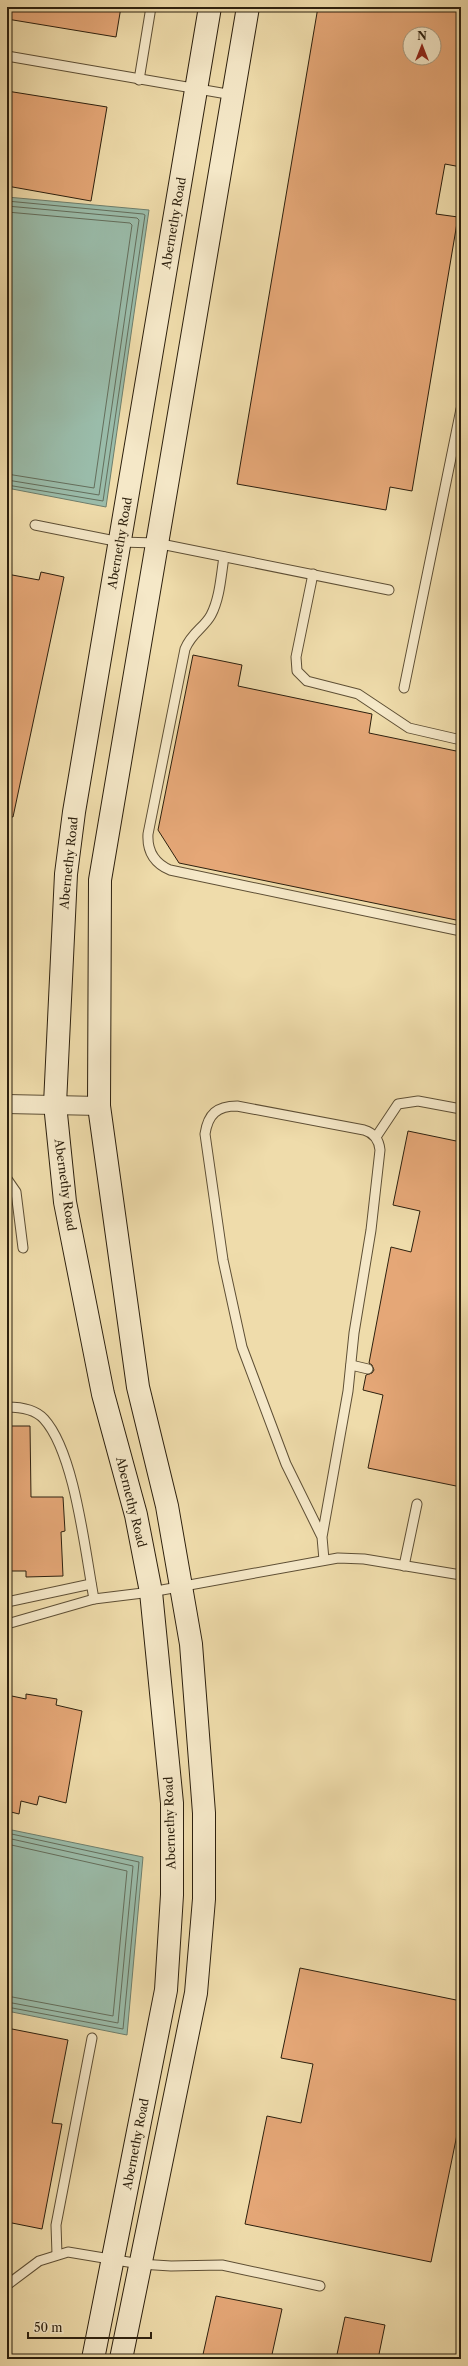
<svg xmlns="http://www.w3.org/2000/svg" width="468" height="2366" font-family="'Libre Caslon Text',serif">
<rect width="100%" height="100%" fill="#efdcab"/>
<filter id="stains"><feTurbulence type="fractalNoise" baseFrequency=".005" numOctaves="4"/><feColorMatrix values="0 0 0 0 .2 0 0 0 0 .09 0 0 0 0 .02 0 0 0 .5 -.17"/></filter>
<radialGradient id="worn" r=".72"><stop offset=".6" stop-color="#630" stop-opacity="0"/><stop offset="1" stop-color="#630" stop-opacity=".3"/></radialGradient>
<g fill="#9abcaa" stroke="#6e7e6c">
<path d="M 7,197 L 149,210 L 106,507 L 7,488 Z"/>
<path d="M 7,1829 L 143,1857 L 127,2035 L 7,2011 Z"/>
</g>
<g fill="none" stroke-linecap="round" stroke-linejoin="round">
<g stroke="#646e5c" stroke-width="1">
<path d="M 7,201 L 143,214 L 145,215 L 103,501 L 7,485"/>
<path d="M 7,206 L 137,218 L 139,220 L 99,495 L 7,480"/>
<path d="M 7,212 L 130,223 L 132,225 L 94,488 L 7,474"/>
<path d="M 7,1833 L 139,1862 L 123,2029 L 7,2007"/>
<path d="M 7,1838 L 133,1866 L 118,2023 L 7,2002"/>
<path d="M 7,1844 L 127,1871 L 113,2016 L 7,1996"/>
</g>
</g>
<g fill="#e5a777" stroke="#2d200e" fill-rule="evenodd">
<path d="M 7,7 L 121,7 L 116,37 L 7,19 Z"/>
<path d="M 318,7 L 461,7 L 461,167 L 445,164 L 436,214 L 458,217 L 412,491 L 390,487 L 386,510 L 237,484 ZM 410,34 L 434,34 L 434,58 L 410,58 Z"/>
<path d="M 7,91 L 107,107 L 91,201 L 7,186 Z"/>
<path d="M 41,572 L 64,577 L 13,817 L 7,816 L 7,574 L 39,580 Z"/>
<path d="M 193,655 L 242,665 L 238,686 L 372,714 L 369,733 L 461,752 L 461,921 L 179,863 L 158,830 Z"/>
<path d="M 408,1131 L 461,1142 L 461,1487 L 368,1468 L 383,1395 L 363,1390 L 366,1375 L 372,1373 L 374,1370 L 372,1365 L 369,1363 L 391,1247 L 411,1252 L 420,1211 L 393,1205 Z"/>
<path d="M 7,1426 L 30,1426 L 31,1497 L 63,1497 L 65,1531 L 61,1532 L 63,1576 L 26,1577 L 26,1571 L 7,1571 Z"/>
<path d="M 26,1694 L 57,1699 L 56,1705 L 82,1711 L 66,1803 L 39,1796 L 37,1805 L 21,1801 L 19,1814 L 7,1811 L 7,1695 L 26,1699 Z"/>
<path d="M 300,1968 L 461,2001 L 461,2115 L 431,2262 L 245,2224 L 267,2116 L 301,2123 L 313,2064 L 281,2058 Z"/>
<path d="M 7,2028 L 68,2040 L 52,2123 L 62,2124 L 42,2229 L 7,2222 Z"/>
<path d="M 216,2296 L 282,2309 L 271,2359 L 202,2359 Z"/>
<path d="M 345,2317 L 385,2325 L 378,2359 L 336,2359 Z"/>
</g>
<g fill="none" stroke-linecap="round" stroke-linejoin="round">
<defs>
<g id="service">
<path d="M 7,56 L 233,95"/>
<path d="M 139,80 L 151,7"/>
<path d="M 35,525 L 120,542 L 156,543 L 389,590"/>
<path d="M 224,557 C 221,575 220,598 211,615 C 204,628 192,632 185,649 L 148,834 C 147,851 154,863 170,870 L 461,931"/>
<path d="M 313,574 L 296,657 L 297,671 L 307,681 L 358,694 L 409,728 L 461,740"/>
<path d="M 404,688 L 461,409"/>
<path d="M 376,1137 L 398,1104 L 418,1101 L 461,1109"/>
<path d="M 7,1179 L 16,1192 L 23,1248"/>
<path d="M 351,1365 L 368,1369"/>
<path d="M 7,1407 C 19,1407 35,1409 44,1419 C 75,1453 85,1552 94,1599"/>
<path d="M 322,1537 L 286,1464 L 242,1347 L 223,1260 L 205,1134 C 208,1114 217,1106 237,1106 L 364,1130 C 374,1133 379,1140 380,1150 L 371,1230 L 354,1333 L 348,1391 L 322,1537 L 324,1560"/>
<path d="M 404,1566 L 417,1504"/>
<path d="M 7,1602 L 91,1584"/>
<path d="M 7,1624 L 94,1599 L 151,1592 L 338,1558 L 364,1559 L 461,1575"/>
<path d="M 57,2254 L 56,2225 L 92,2038"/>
<path d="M 7,2285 L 39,2261 L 68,2252 L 140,2264 L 171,2266 L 222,2265 L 320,2286"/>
</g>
<path id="minor" d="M 7,1104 L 99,1106"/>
<g id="secondary">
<path d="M 93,2359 L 166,1990 L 172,1895 L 172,1803 L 151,1592 L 136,1515 L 103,1394 L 65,1202 L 55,1104 L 66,874 L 74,812 L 210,7"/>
<path d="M 121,2359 L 196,1993 L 204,1899 L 204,1813 L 191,1644 L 167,1506 L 138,1387 L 99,1106 L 100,880 L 248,7"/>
</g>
</defs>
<use href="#service" stroke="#5e4f35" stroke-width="11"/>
<use href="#minor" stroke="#5e4f35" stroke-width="20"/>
<use href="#secondary" stroke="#2d200e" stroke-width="24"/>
<use href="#service" stroke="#f5e8c8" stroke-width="9"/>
<use href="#minor" stroke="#f5e8c8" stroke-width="18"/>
<use href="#secondary" stroke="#f5e8c8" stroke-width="22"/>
</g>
<g text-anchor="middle" stroke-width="3" stroke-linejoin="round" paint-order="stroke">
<g font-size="12" fill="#2d200e" stroke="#f5e8c8">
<text transform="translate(174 223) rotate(-80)" y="4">Abernethy Road</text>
<text transform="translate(120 543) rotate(-80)" y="4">Abernethy Road</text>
<text transform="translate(69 863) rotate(-84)" y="4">Abernethy Road</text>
<text transform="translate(65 1185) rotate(82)" y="4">Abernethy Road</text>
<text transform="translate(131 1502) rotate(76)" y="4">Abernethy Road</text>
<text transform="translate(170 1823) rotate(-92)" y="4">Abernethy Road</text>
<text transform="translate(136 2144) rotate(-79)" y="4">Abernethy Road</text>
</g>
</g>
<rect width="468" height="2366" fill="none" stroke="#efdcab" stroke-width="24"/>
<rect x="8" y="8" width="452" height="2350" fill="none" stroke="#2d200e" stroke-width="2"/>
<rect x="12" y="12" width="444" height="2342" fill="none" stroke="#2d200e"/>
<g transform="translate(422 46)"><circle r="19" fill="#f5e8c8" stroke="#a5987e"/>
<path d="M0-3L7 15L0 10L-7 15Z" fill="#8f2418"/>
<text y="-6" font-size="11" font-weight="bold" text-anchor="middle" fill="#2d200e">N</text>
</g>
<path d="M28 2332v6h123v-6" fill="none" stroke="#2d200e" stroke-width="2"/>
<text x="34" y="2332" font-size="12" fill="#2d200e" stroke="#f5e8c8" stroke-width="3" paint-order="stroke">50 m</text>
<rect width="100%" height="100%" filter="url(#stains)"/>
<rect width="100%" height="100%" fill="url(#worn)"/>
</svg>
